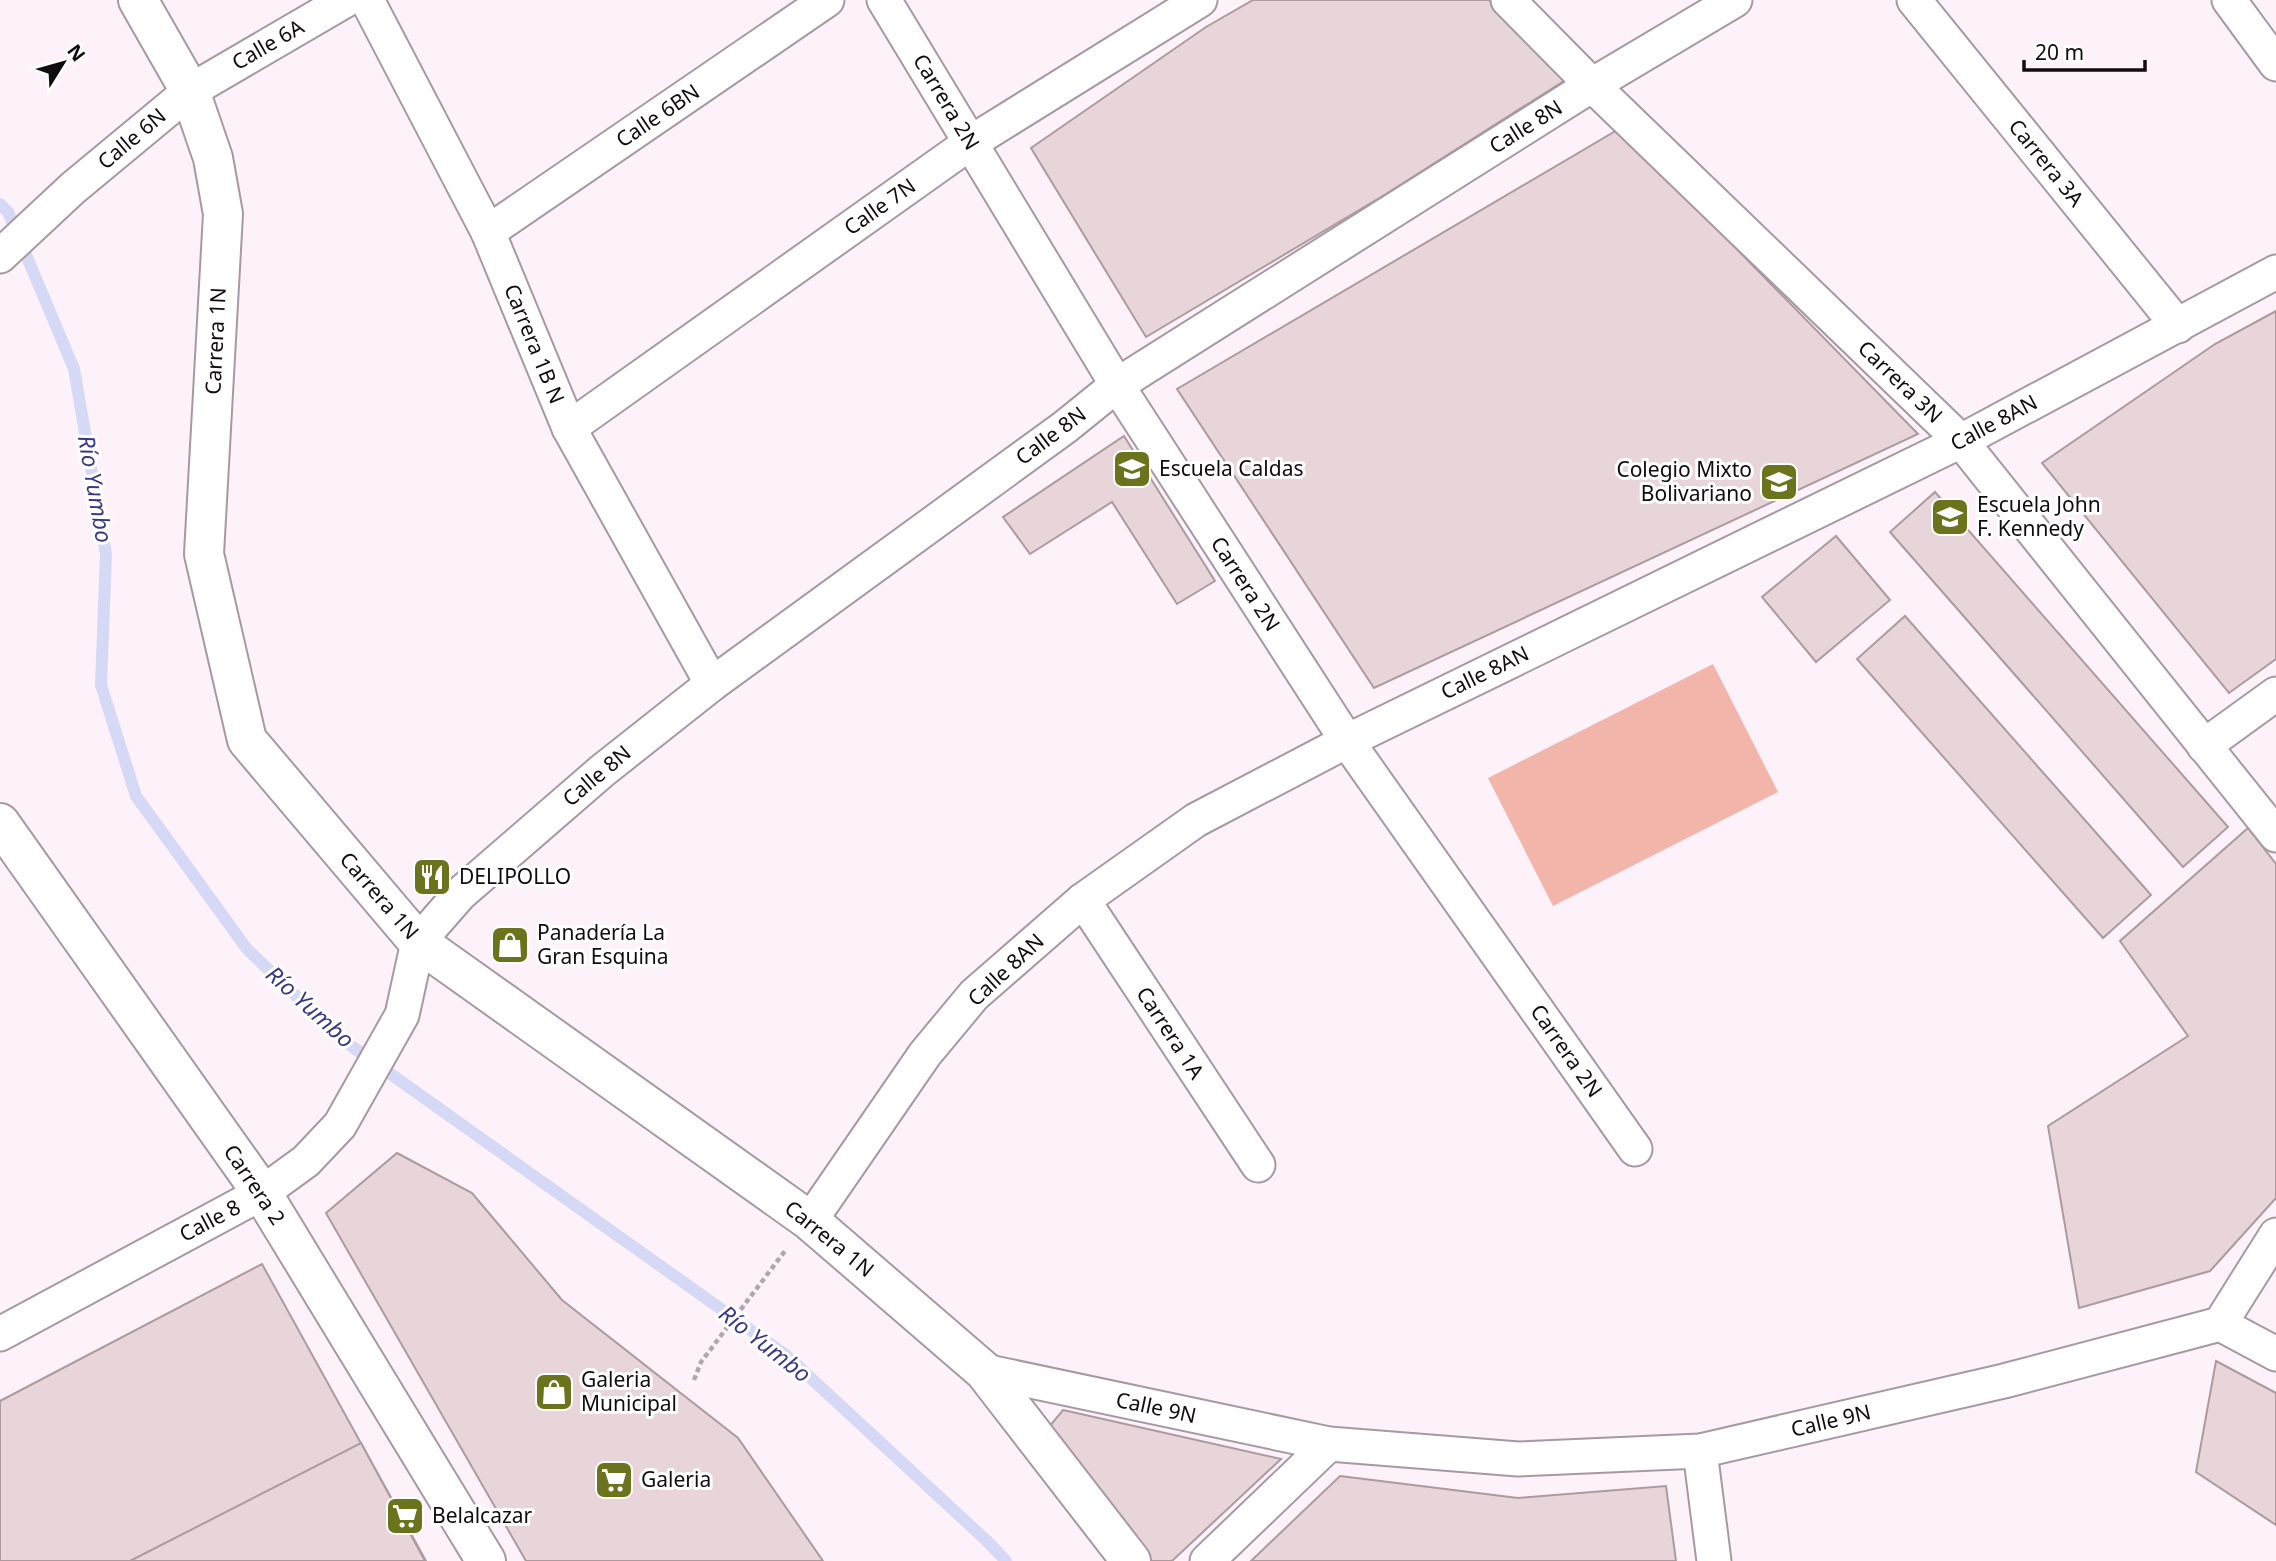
<svg xmlns="http://www.w3.org/2000/svg" width="2276" height="1561" font-family="'Noto Sans',sans-serif">
<rect width="100%" height="100%" fill="#fdf1fa"/>
<path fill="#f2b5aa" d="M 1713,664 L 1778,792 L 1553,906 L 1488,778 Z"/>
<g fill="none" stroke-linecap="round" stroke-linejoin="round">
<path stroke="#d5d9f6" stroke-width="12" d="M 0,204 L 8,212 L 74,369 L 106,554 L 101,685 L 136,796 L 247,949 L 340,1038 L 787,1356 L 988,1542 L 1006,1561"/>
</g>
<g fill="#e8d5d9" stroke="#ad9a9e" stroke-width="2">
<path d="M 1253,0 L 1489,0 L 1567,79 L 1386,194 L 1146,337 L 1031,148 L 1206,27 Z"/>
<path d="M 1619,129 L 1918,434 L 1374,688 L 1177,389 Z"/>
<path d="M 2276,311 L 2276,659 L 2229,693 L 2042,463 L 2215,344 Z"/>
<path d="M 1124,436 L 1215,581 L 1177,604 L 1112,502 L 1030,554 L 1003,517 Z"/>
<path d="M 1935,492 L 2228,827 L 2183,867 L 1890,532 Z"/>
<path d="M 1836,536 L 1890,600 L 1816,662 L 1762,597 Z"/>
<path d="M 1905,616 L 2151,895 L 2103,938 L 1857,659 Z"/>
<path d="M 2248,828 L 2276,864 L 2276,1198 L 2210,1271 L 2079,1308 L 2048,1126 L 2188,1036 L 2120,941 Z"/>
<path d="M 397,1153 L 472,1193 L 562,1300 L 738,1438 L 823,1561 L 526,1561 L 326,1213 Z"/>
<path d="M 262,1264 L 426,1561 L 0,1561 L 0,1401 Z"/>
<path d="M 2216,1361 L 2276,1393 L 2276,1525 L 2196,1472 Z"/>
<path d="M 1063,1410 L 1281,1459 L 1172,1561 L 1137,1561 L 1043,1434 Z"/>
<path d="M 361,1443 L 425,1561 L 130,1561 Z"/>
<path d="M 1340,1476 L 1518,1498 L 1666,1486 L 1676,1561 L 1251,1561 Z"/>
</g>
<g fill="none" stroke-linecap="round" stroke-linejoin="round">
<defs>
<g id="minor">
<path d="M 367,0 L 488,232 L 569,428 L 712,684"/>
<path d="M 884,0 L 1117,385 L 1347,741 L 1635,1149"/>
<path d="M 1508,0 L 1592,85 L 1961,441 L 2276,835"/>
<path d="M 1914,0 L 2178,326"/>
<path d="M 2229,0 L 2276,64"/>
<path d="M 488,232 L 827,0"/>
<path d="M 0,256 L 73,188 L 190,91 L 346,0"/>
<path d="M 569,428 L 970,143 L 1200,0"/>
<path d="M 2204,746 L 2276,694"/>
<path d="M 1083,900 L 1258,1165"/>
<path d="M 810,1221 L 925,1054 L 974,995 L 1083,900 L 1196,820 L 1347,741 L 1961,441 L 2276,272"/>
<path d="M 2220,1324 L 2276,1354"/>
<path d="M 0,1334 L 262,1193 L 306,1161 L 340,1125 L 402,1015 L 418,942 L 460,894 L 602,771 L 712,684 L 1065,427 L 1117,385 L 1592,85 L 1735,0"/>
<path d="M 984,1371 L 1329,1444 L 1518,1459 L 1700,1451 L 2004,1381 L 2220,1324 L 2276,1235"/>
<path d="M 1700,1451 L 1714,1561"/>
<path d="M 1207,1561 L 1329,1444"/>
</g>
<g id="tertiary">
<path d="M 138,0 L 190,91 L 213,158 L 223,214 L 204,554 L 247,740 L 418,942 L 810,1221 L 984,1371 L 1131,1561"/>
<path d="M 0,823 L 262,1193 L 486,1561"/>
</g>
</defs>
<use href="#minor" stroke="#a799a3" stroke-width="37"/>
<use href="#tertiary" stroke="#a799a3" stroke-width="42"/>
<path stroke="#b0a7ae" stroke-width="4.5" stroke-dasharray="5 3.5" stroke-linecap="butt" d="M 694,1380 L 701,1362 L 785,1251"/>
<use href="#minor" stroke="#fff" stroke-width="33"/>
<use href="#tertiary" stroke="#fff" stroke-width="38"/>
</g>
<defs>
<symbol id="school-square" viewBox="-11 -11 22 22"><rect x="-9" y="-9" width="18" height="18" rx="4" fill="#6b731c" stroke="#fff"/><path d="M0-5L7-2L0 1L-7-2ZM-4 1L0 2.5L4 1V4Q0 6-4 4Z" fill="#fff"/></symbol>
<symbol id="restaurant-square" viewBox="-11 -11 22 22"><rect x="-9" y="-9" width="18" height="18" rx="4" fill="#6b731c" stroke="#fff"/><path d="M-5-6h1v4h1v-4h1v4h1v-4h1v5L-1.5 .5V6h-2V.5L-5-1ZM5-6V6H3V1.5H1.5Q1.5-4 5-6Z" fill="#fff"/></symbol>
<symbol id="shop-square" viewBox="-11 -11 22 22"><rect x="-9" y="-9" width="18" height="18" rx="4" fill="#6b731c" stroke="#fff"/><path d="M-5-2.5h2.3a2.7 3.5 0 0 1 5.4 0H5L5.5 6h-11ZM-1.5-2.5h3a1.5 2.3 0 0 0-3 0Z" fill="#fff"/></symbol>
<symbol id="supermarket-square" viewBox="-11 -11 22 22"><rect x="-9" y="-9" width="18" height="18" rx="4" fill="#6b731c" stroke="#fff"/><path d="M-6-5.5h2.5l.6 2H6L4.5 2H-2.5L-4.4-4H-6ZM-1.5 3.2a1.3 1.3 0 1 0 .1 0ZM3 3.2a1.3 1.3 0 1 0 .1 0Z" fill="#fff"/></symbol>
</defs>
<g fill-rule="evenodd">
<use href="#school-square" x="1110" y="447" width="44" height="44"/>
<use href="#school-square" x="1757" y="460" width="44" height="44"/>
<use href="#school-square" x="1928" y="495" width="44" height="44"/>
<use href="#restaurant-square" x="410" y="855" width="44" height="44"/>
<use href="#shop-square" x="488" y="923" width="44" height="44"/>
<use href="#shop-square" x="532" y="1370" width="44" height="44"/>
<use href="#supermarket-square" x="592" y="1458" width="44" height="44"/>
<use href="#supermarket-square" x="383" y="1494" width="44" height="44"/>
</g>
<g text-anchor="middle" stroke-width="6" stroke-linejoin="round" paint-order="stroke">
<g font-size="21" fill="#110c0f" stroke="#fff">
<text transform="translate(268 45) rotate(-30)" y="7">Calle 6A</text>
<text transform="translate(946 102) rotate(59)" y="7">Carrera 2N</text>
<text transform="translate(658 116) rotate(-34)" y="7">Calle 6BN</text>
<text transform="translate(1526 127) rotate(-32)" y="7">Calle 8N</text>
<text transform="translate(132 139) rotate(-40)" y="7">Calle 6N</text>
<text transform="translate(2046 163) rotate(51)" y="7">Carrera 3A</text>
<text transform="translate(880 207) rotate(-35)" y="7">Calle 7N</text>
<text transform="translate(216 341) rotate(-87)" y="7">Carrera 1N</text>
<text transform="translate(534 344) rotate(68)" y="7">Carrera 1B N</text>
<text transform="translate(1900 382) rotate(44)" y="7">Carrera 3N</text>
<text transform="translate(1994 423) rotate(-28)" y="7">Calle 8AN</text>
<text transform="translate(1051 436) rotate(-37)" y="7">Calle 8N</text>
<text transform="translate(1245 584) rotate(57)" y="7">Carrera 2N</text>
<text transform="translate(1485 673) rotate(-26)" y="7">Calle 8AN</text>
<text transform="translate(597 776) rotate(-40)" y="7">Calle 8N</text>
<text transform="translate(379 896) rotate(49)" y="7">Carrera 1N</text>
<text transform="translate(1006 970) rotate(-43)" y="7">Calle 8AN</text>
<text transform="translate(1170 1033) rotate(57)" y="7">Carrera 1A</text>
<text transform="translate(1566 1051) rotate(55)" y="7">Carrera 2N</text>
<text transform="translate(254 1185) rotate(56)" y="7">Carrera 2</text>
<text transform="translate(210 1221) rotate(-28)" y="7">Calle 8</text>
<text transform="translate(829 1239) rotate(39)" y="7">Carrera 1N</text>
<text transform="translate(1156 1408) rotate(12)" y="7">Calle 9N</text>
<text transform="translate(1831 1421) rotate(-13)" y="7">Calle 9N</text>
</g>
<g font-size="21" fill="#110c0f" stroke="#fff" text-anchor="start">
<text x="1159" y="476">Escuela Caldas</text>
<text x="1752" y="477" text-anchor="end">Colegio Mixto<tspan x="1752" dy="24">Bolivariano</tspan></text>
<text x="1977" y="512">Escuela John<tspan x="1977" dy="24">F. Kennedy</tspan></text>
<text x="459" y="884">DELIPOLLO</text>
<text x="537" y="940">Panadería La<tspan x="537" dy="24">Gran Esquina</tspan></text>
<text x="581" y="1387">Galeria<tspan x="581" dy="24">Municipal</tspan></text>
<text x="641" y="1487">Galeria</text>
<text x="432" y="1523">Belalcazar</text>
</g>
<g font-size="23" font-style="italic" fill="#393888" stroke="#fff">
<text transform="translate(95 489) rotate(80)" y="8">Río Yumbo</text>
<text transform="translate(310 1007) rotate(42)" y="8">Río Yumbo</text>
<text transform="translate(765 1344) rotate(38)" y="8">Río Yumbo</text>
</g>
</g>
<g transform="translate(63 63) rotate(53)" stroke="#ffffff" stroke-width="5" paint-order="stroke">
<path d="M0-5L12 26L0 18L-12 26Z" fill="#110c0f"/>
<text y="-10" font-size="19" font-weight="bold" text-anchor="middle" fill="#110c0f">N</text>
</g>
<path d="M2024 60v10h121v-10" fill="none" stroke="#110c0f" stroke-width="3.5"/>
<text x="2035" y="60" font-size="21" fill="#110c0f" stroke="#ffffff" stroke-width="5" paint-order="stroke">20 m</text>
</svg>
